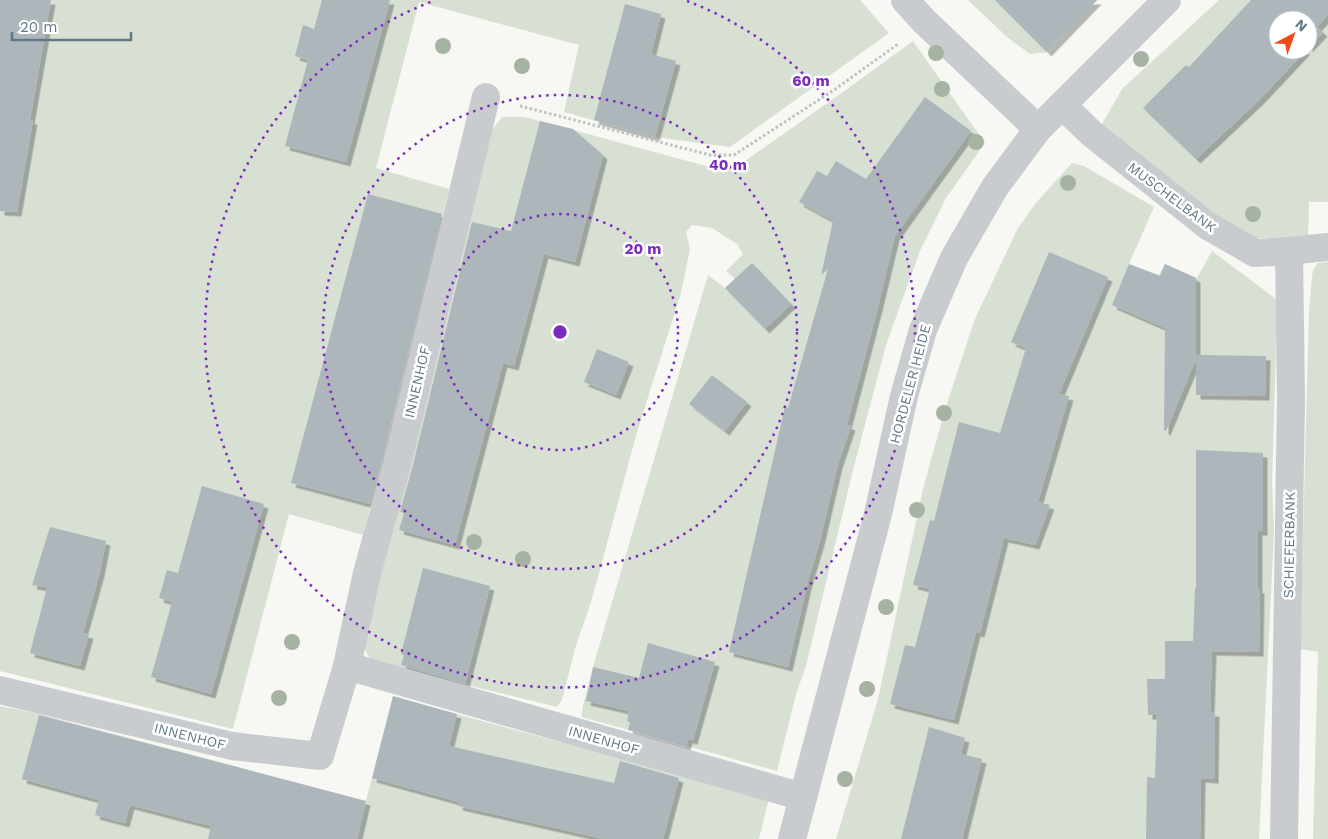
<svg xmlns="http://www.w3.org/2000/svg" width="1328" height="839" font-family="'Work Sans',sans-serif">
<defs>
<filter id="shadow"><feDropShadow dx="4.5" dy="4.5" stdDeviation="0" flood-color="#0004"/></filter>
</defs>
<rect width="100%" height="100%" fill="#f7f7f3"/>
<g fill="#d8e0d4" fill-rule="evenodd">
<path d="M 0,0 L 860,0 L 889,33 L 730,147 L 655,137 L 564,112 L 579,45 L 419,2 L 376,168 L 449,189 L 363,535 L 289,514 L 233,729 L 0,671 Z"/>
<path d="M 968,0 L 1098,0 L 1047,52 L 1030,54 L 1007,37 Z"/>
<path d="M 1219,0 L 1328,0 L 1328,202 L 1309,202 L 1308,238 L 1252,238 L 1199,204 L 1102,124 L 1122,89 ZM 1278,20 L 1308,20 L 1308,50 L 1278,50 Z"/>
<path d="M 913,41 L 985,143 L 946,198 L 920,251 L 886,345 L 853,470 L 806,666 L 796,694 L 777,771 L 582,717 C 581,707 591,679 593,667 L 708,275 L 725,288 L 735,279 L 726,271 L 743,254 L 737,244 L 712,228 L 692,225 L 686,232 L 690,249 L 681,293 L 637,432 L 592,599 L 575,649 L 562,700 L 557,707 L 386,665 C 370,659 367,659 363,642 L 490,133 L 502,117 L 524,117 L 540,121 L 717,169 L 742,163 L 843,92 Z"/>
<path d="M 1072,163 L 1084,166 L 1154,207 L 1129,264 L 1159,275 L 1165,264 L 1197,278 L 1212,251 L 1276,299 L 1276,352 L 1272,481 L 1274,532 L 1259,839 L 836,839 L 878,699 L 923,489 L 944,413 L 974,321 L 1018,228 L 1035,204 Z"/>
<path d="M 1328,262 L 1328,839 L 1313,839 L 1318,652 L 1300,649 L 1309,310 L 1312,276 L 1313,270 L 1318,263 Z"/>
<path d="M 393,697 L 769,798 L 759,839 L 0,839 L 0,706 L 39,714 L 366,801 Z"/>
</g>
<g fill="#adb6bb" filter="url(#shadow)">
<path d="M 0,0 L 51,0 L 30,120 L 33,120 L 17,212 L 0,211 Z"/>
<path d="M 322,0 L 390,0 L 346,162 L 285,146 L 308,60 L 295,56 L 303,25 L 314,29 Z"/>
<path d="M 995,0 L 1097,0 L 1047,52 Z"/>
<path d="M 1251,0 L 1328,0 L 1328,15 L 1317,27 L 1323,32 L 1308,48 L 1308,20 L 1278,20 L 1278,50 L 1306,50 L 1259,100 L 1196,159 L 1143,108 L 1186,65 L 1189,67 Z"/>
<path d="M 625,4 L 661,14 L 651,54 L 676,61 L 655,137 L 594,120 Z"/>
<path d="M 925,97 L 971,131 L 895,236 L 878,307 L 847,425 L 851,426 L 838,464 L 820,541 L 808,581 L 788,667 L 729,652 L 785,407 L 788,408 L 828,269 L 821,275 L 833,221 L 799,202 L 817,171 L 827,176 L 836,161 L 866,179 Z"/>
<path d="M 540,121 L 573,129 L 603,155 L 575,262 L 544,254 L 514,366 L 503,363 L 455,545 L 399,530 L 404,513 L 400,512 L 413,465 L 472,222 L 511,231 Z"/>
<path d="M 368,194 L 442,214 L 383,457 L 370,504 L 291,483 Z"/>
<path d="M 1049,252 L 1108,277 L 1059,394 L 1069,396 L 1038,502 L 1050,505 L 1035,545 L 1004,538 L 980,633 L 976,632 L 954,720 L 890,704 L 905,645 L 915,647 L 930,589 L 913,585 L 930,520 L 934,521 L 959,422 L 1000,433 L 1026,348 L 1011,342 Z"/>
<path d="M 752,263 L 791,304 L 765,329 L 725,288 Z"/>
<path d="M 1129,264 L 1160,276 L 1165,264 L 1196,278 L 1196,359 L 1166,431 L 1164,430 L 1165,328 L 1112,305 Z"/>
<path d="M 597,349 L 629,362 L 616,395 L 584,382 Z"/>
<path d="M 1196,355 L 1266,356 L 1265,396 L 1196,395 Z"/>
<path d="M 712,375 L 747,402 L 725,431 L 689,404 Z"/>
<path d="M 1196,450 L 1263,453 L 1263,531 L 1258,531 L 1258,589 L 1260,589 L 1259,652 L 1212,651 L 1210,712 L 1215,712 L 1214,779 L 1201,778 L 1200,839 L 1146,839 L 1147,777 L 1155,778 L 1157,715 L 1148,715 L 1147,679 L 1165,679 L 1165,641 L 1193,641 L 1195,588 L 1196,588 Z"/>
<path d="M 202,486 L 264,504 L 211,694 L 151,677 L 172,602 L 159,598 L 167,570 L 178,573 Z"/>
<path d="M 50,527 L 106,541 L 100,572 L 83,633 L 89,634 L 80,666 L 30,653 L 47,587 L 32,585 Z"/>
<path d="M 423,568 L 490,586 L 465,684 L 401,665 L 404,655 L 401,654 Z"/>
<path d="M 648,643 L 715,662 L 693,740 L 688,739 L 686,747 L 628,730 L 630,722 L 627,721 L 629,711 L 586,701 L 593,667 L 639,678 Z"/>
<path d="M 393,696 L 457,714 L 449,746 L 614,783 L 620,761 L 679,778 L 663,839 L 604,839 L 458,806 L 459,802 L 372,778 Z"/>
<path d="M 39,715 L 366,801 L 357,839 L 208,839 L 211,826 L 130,805 L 125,823 L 95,815 L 99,800 L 22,779 Z"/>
<path d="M 929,727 L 965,738 L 961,754 L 982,759 L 962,839 L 901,839 Z"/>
</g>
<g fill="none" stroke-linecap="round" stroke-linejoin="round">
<path stroke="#bfc2c4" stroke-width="3" stroke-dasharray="2.5 2.5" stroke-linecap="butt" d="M 520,106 L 710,155 L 734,155 L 834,90 L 898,44"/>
<g stroke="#c9cccf" stroke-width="28">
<path d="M 905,0 L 924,21 L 1038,129"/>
<path d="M 1062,105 L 1091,133 L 1208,226 L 1255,253 L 1289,251 L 1328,247"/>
<path d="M 347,666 L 367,573 L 398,461 L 486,97"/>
<path d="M 0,690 L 232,746 L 320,756 L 347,666 L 803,797"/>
<path d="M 792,839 L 878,514 L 904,396 L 923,330 L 954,258 L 995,187 L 1038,129 L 1167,0"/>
<path d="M 1284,839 L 1291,399 L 1289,251"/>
</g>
</g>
<g fill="#a6b2a2">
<circle cx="443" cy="46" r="8"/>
<circle cx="936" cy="53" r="8"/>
<circle cx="1141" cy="59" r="8"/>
<circle cx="522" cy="66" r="8"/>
<circle cx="942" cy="89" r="8"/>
<circle cx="976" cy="142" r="8"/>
<circle cx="1068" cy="183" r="8"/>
<circle cx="1253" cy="214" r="8"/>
<circle cx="944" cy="413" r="8"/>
<circle cx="917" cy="510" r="8"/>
<circle cx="474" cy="542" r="8"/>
<circle cx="523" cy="559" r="8"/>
<circle cx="886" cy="607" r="8"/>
<circle cx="292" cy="642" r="8"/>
<circle cx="867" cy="689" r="8"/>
<circle cx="279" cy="698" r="8"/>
<circle cx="845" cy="779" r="8"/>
</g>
<g fill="none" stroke="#7b2cbf" stroke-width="2.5" stroke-dasharray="2.5 5">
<circle cx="560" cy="332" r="118"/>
<circle cx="560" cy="332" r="237"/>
<path d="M687 1A355 355 0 1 1 433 1"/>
</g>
<g text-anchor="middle" stroke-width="5" stroke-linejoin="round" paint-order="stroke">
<g font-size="14" fill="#637887" stroke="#fff">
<text transform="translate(1172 197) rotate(37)" y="5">MUSCHELBANK</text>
<text transform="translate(417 382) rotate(-77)" y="5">INNENHOF</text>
<text transform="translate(910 384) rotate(-75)" y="5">HORDELER HEIDE</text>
<text transform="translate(1289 545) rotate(-89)" y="5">SCHIEFERBANK</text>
<text transform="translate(190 736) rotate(14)" y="5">INNENHOF</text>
<text transform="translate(604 740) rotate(16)" y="5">INNENHOF</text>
</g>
</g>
<circle cx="560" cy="332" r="8" fill="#7b2cbf" stroke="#fff" stroke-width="2.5"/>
<g font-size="15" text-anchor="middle" font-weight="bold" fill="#7b2cbf" stroke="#fff" stroke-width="5" stroke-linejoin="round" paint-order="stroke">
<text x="811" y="86">60 m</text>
<text x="728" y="170">40 m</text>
<text x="643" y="254">20 m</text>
</g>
<g transform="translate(1293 35) rotate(41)"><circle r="24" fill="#ffffff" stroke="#c1c9cf"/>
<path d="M0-4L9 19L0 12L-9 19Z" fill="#f34a18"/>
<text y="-8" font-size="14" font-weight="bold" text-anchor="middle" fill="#637887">N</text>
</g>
<path d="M12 32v8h119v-8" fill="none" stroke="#637887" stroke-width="2.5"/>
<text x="20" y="32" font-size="15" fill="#637887" stroke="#ffffff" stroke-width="4" paint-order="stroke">20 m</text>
</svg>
